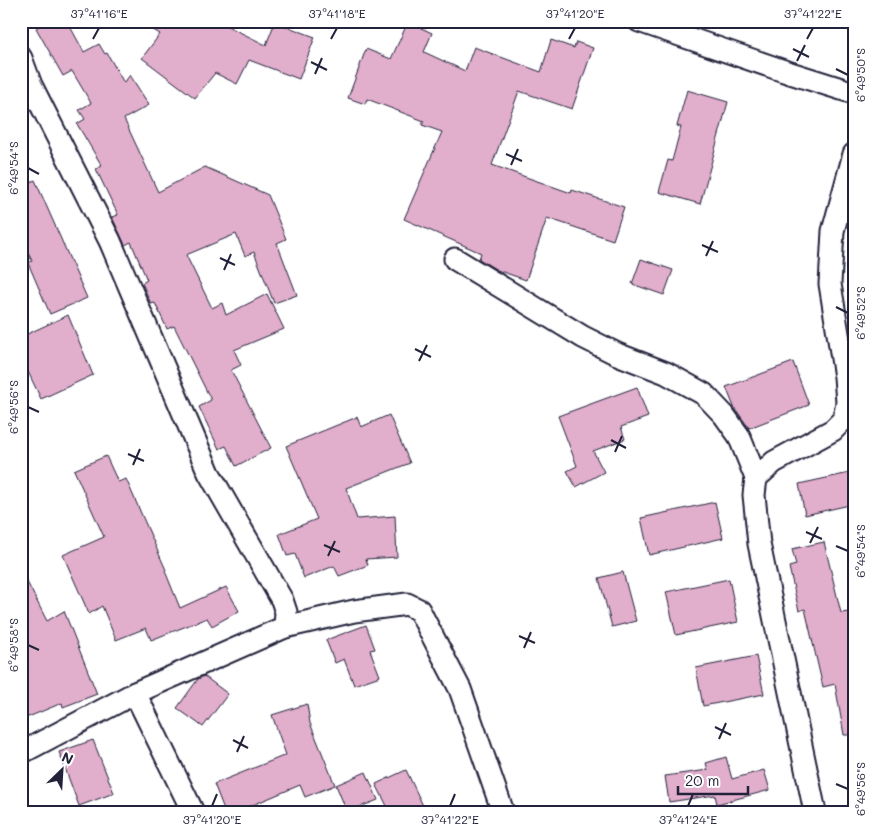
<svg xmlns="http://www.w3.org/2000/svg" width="875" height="833" font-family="Mali,sans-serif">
<rect width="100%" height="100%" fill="#fff"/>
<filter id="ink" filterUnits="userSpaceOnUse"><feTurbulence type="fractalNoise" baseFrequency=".02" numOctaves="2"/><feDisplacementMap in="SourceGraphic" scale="10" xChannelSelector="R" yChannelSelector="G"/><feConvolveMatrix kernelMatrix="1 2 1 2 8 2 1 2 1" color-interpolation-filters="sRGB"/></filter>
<g filter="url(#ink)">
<g fill="#e1aecc" stroke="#22223b">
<path d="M 48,21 L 67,21 L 84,52 L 99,44 L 105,54 L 107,53 L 124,83 L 130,75 L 149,105 L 124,119 L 158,192 L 205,167 L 268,195 L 286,239 L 277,243 L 297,295 L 274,303 L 254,252 L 245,256 L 236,234 L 186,255 L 212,308 L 222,303 L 226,315 L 267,294 L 284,329 L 234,350 L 241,365 L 231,370 L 271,448 L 236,466 L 226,446 L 219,449 L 199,407 L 211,400 L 174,326 L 167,329 L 155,303 L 151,304 L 142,283 L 147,280 L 131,242 L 125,245 L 112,217 L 118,215 L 96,169 L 102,166 L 77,124 L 85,119 L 79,110 L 91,103 L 72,71 L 63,76 L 36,28 Z"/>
<path d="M 138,21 L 217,21 L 266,45 L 275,22 L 315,37 L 299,79 L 249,60 L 237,84 L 215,73 L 195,98 L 142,58 L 160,34 Z"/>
<path d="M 408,22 L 432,33 L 424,52 L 465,71 L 474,47 L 541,72 L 551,40 L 574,48 L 576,42 L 593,48 L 572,109 L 519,91 L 492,165 L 571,193 L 572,190 L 624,207 L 613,240 L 547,218 L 526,280 L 497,270 L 479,259 L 481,253 L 404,219 L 442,132 L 422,125 L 424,121 L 367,99 L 365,104 L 348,98 L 366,49 L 391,59 Z"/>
<path d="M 687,90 L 728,102 L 700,204 L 659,192 L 668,160 L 672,161 L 681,127 L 677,126 Z"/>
<path d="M 35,180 L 87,298 L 50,314 L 28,263 L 32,261 L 21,239 L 21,186 Z"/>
<path d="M 641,259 L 673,270 L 664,295 L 632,284 Z"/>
<path d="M 68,315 L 93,375 L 41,399 L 21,357 L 21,337 Z"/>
<path d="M 793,362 L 809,405 L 749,428 L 734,407 L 726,387 Z"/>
<path d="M 637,387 L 648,417 L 621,427 L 625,439 L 593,451 L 604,472 L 576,487 L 567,471 L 577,466 L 558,416 Z"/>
<path d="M 389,415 L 410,463 L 346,488 L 357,519 L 395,516 L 397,557 L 366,559 L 368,565 L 339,576 L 334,566 L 304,578 L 295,554 L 287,556 L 279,534 L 317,519 L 286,446 L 357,417 L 361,427 Z"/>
<path d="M 106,456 L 118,482 L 126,479 L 166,570 L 165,571 L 180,608 L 226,587 L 239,611 L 212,626 L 207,618 L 151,640 L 146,628 L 116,640 L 102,606 L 89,614 L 63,555 L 104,537 L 74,470 Z"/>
<path d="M 854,472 L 854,504 L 805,515 L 799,484 Z"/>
<path d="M 715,502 L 723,538 L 649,555 L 641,518 Z"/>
<path d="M 824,542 L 841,613 L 849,612 L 854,633 L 854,735 L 844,735 L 835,684 L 823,687 L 805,609 L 799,611 L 789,567 L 796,565 L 792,549 Z"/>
<path d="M 21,570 L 47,621 L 64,611 L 97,694 L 63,707 L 62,703 L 21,720 Z"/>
<path d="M 623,572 L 636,621 L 612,627 L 599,578 Z"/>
<path d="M 729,579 L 738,622 L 676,635 L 666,592 Z"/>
<path d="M 366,625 L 375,649 L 370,650 L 380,676 L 354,685 L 344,659 L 335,663 L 326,640 Z"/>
<path d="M 756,656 L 764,694 L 703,706 L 696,668 Z"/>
<path d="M 204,676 L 228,694 L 203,727 L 177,708 L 198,679 Z"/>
<path d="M 307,704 L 310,723 L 335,785 L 305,797 L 300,785 L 236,812 L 225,812 L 214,784 L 286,755 L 272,715 Z"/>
<path d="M 93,740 L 114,793 L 79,806 L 59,752 Z"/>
<path d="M 726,757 L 732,779 L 764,770 L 770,790 L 717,804 L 715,795 L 669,802 L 665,776 L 708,770 L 706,763 Z"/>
<path d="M 406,770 L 426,812 L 390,812 L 376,784 Z"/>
<path d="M 366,772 L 378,800 L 347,812 L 336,785 Z"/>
</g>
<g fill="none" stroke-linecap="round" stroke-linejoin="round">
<defs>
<g id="minor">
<path d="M 639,21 L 784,71 L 854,93"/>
<path d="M 21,58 L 31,85 L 110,241 L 209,473 L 282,600 L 286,612 L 285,627 L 135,693 L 21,753"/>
<path d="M 455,259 L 583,337 L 617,354 L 666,373 L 704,394 L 724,415 L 739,436 L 756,478"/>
<path d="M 285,627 L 354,611 L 407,604 L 419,610 L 460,689 L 503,812"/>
<path d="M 135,693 L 193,812"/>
<path d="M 815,812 L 759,544 L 754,495 L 756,478 L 774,462 L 833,430 L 844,419 L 847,402 L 845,377 L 830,284 L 833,231 L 854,154"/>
</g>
</defs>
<use href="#minor" stroke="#22223b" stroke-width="25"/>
<use href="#minor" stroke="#fff" stroke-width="21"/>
</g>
</g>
<path fill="none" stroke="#22223b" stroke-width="2" d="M 93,39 L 99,28M 331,39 L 337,28M 569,39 L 575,28M 807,39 L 813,28M 793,49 L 809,57M 797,61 L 805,45M 311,62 L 327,70M 836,69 L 848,75M 315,74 L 322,58M 506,154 L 522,161M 511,165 L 518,149M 28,168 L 39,174M 702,245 L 718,252M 706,256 L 713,241M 220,258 L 235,265M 224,270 L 231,254M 836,307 L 848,313M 415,349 L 431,357M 419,361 L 427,345M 28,407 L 39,412M 611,440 L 626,448M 615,452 L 622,436M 128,454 L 144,461M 133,465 L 140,449M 806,532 L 822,539M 810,543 L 818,527M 324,545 L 340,552M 836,546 L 848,551M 328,556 L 335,541M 519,636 L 535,643M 28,645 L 39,650M 524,648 L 531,632M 715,727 L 731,735M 719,739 L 726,723M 233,740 L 248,748M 237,752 L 244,736M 836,784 L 848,789M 212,806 L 217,794M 450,806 L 455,794M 688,806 L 693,794"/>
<rect width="875" height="833" fill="none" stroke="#fff" stroke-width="55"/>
<g transform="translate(62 770) rotate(25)" stroke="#ffffff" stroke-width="4" paint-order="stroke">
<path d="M0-4L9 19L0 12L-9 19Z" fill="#22223b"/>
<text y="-8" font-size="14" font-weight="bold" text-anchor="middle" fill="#22223b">N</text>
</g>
<path d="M678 786v8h70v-8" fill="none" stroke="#22223b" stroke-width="2.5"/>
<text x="685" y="786" font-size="15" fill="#22223b" stroke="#ffffff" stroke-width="4" paint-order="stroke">20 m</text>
<rect x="28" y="28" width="820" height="778" fill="none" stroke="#22223b" stroke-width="2"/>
<g font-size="12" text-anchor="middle" fill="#22223b">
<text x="99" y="18">37°41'16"E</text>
<text x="337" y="18">37°41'18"E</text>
<text x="575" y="18">37°41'20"E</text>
<text x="813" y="18">37°41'22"E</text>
<text transform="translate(861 75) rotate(-90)" y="4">6°49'50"S</text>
<text transform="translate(14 168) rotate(-90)" y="4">6°49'54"S</text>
<text transform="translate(861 313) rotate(-90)" y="4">6°49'52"S</text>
<text transform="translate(14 407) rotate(-90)" y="4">6°49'56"S</text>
<text transform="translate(861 551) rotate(-90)" y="4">6°49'54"S</text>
<text transform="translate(14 645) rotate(-90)" y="4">6°49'58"S</text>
<text transform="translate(861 789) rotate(-90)" y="4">6°49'56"S</text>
<text x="212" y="824">37°41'20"E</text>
<text x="450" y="824">37°41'22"E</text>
<text x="688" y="824">37°41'24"E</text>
</g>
</svg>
